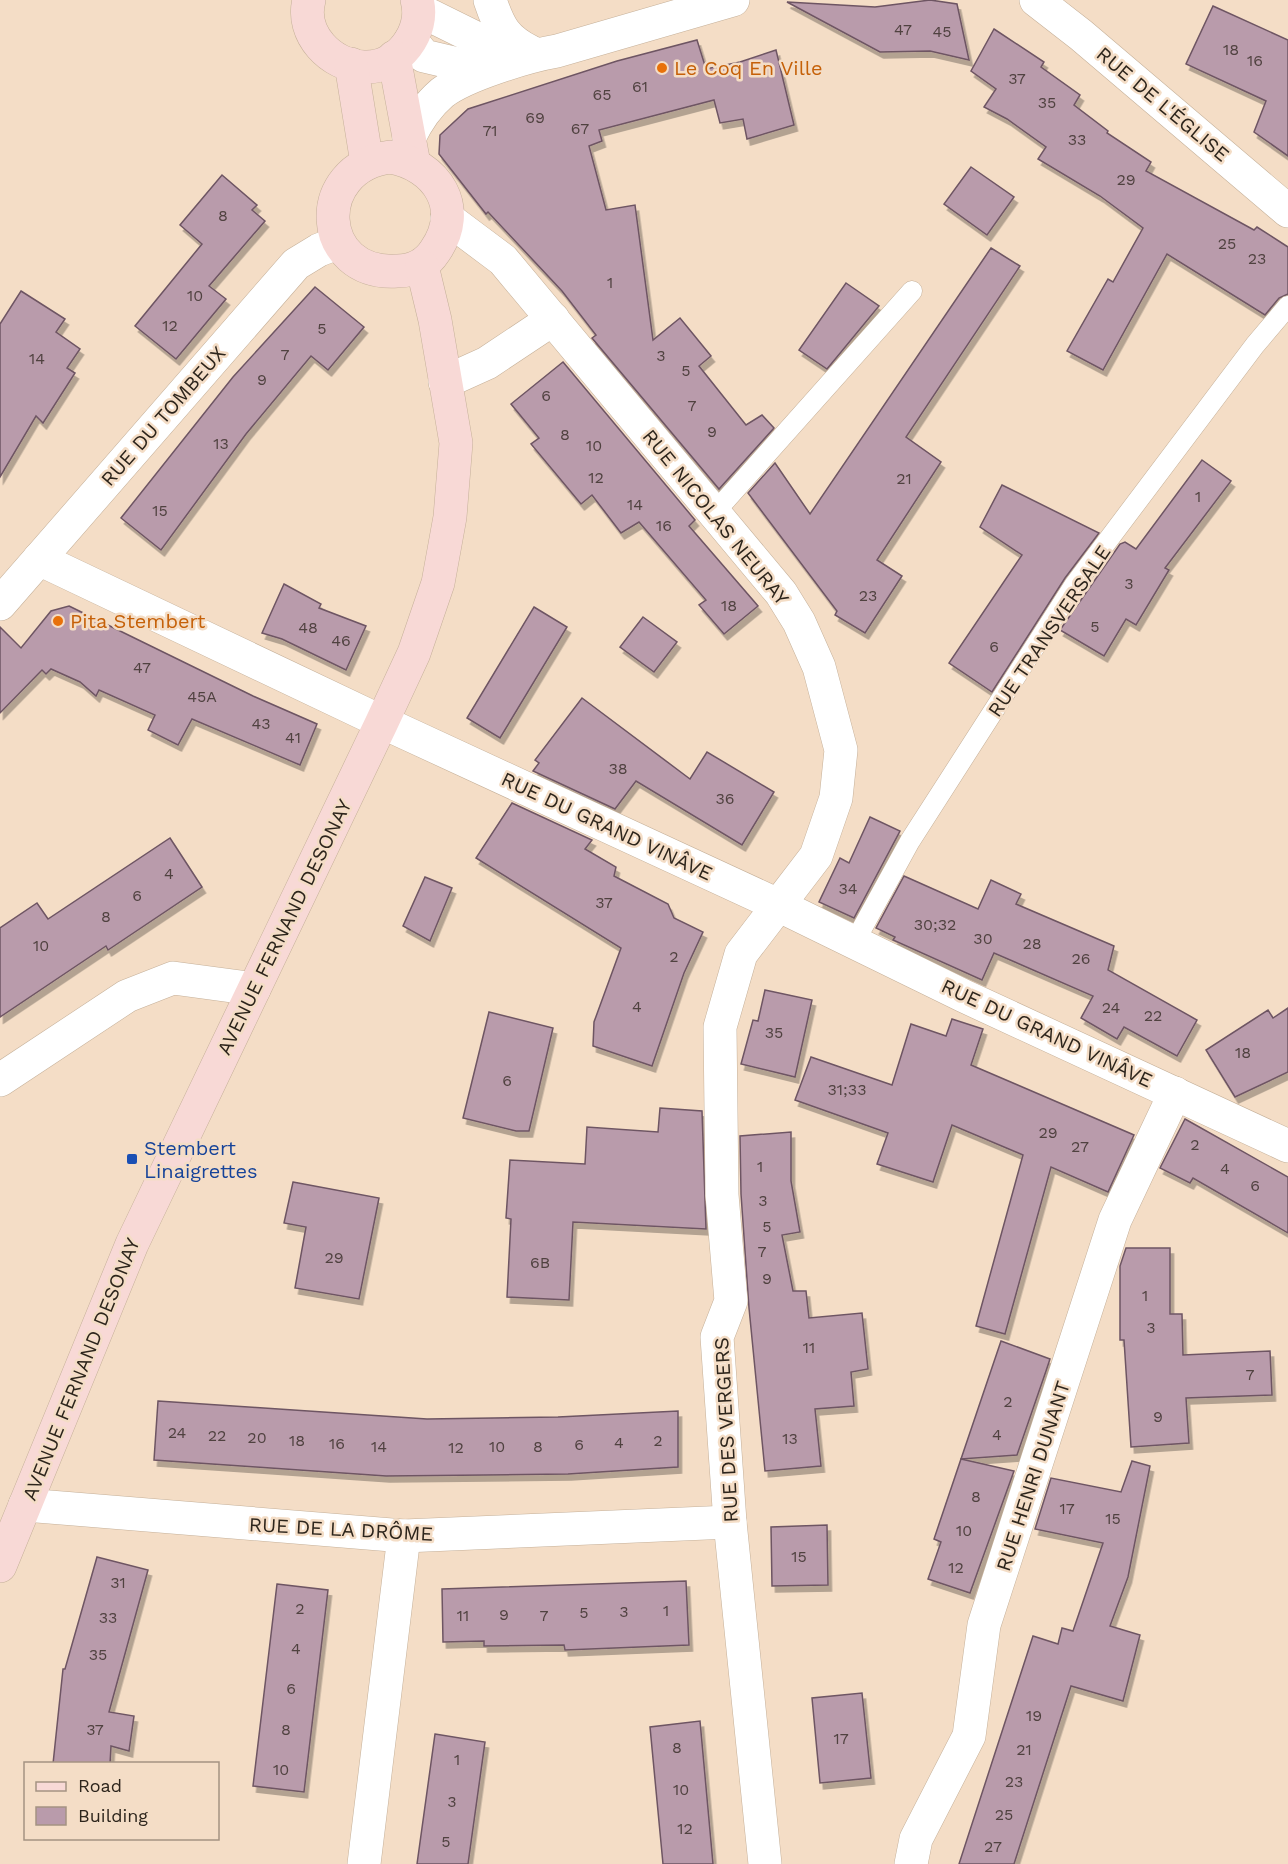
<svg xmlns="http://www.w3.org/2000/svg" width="1288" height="1864" font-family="'Work Sans',sans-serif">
<defs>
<filter id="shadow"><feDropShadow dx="3.5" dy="6" stdDeviation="0" flood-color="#0004"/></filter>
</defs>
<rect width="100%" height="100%" fill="#f4ddc6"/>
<g fill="#b99bab" stroke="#6e5563" stroke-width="1.5" filter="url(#shadow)">
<path d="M 930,0 L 957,4 L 969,60 L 930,51 L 880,52 L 787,2 L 875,7 Z"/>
<path d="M 1213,6 L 1288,40 L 1288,156 L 1254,132 L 1266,101 L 1186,64 Z"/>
<path d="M 994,29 L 1044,62 L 1041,67 L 1080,95 L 1074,105 L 1108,131 L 1107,133 L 1151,162 L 1146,171 L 1254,230 L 1257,227 L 1288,247 L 1288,294 L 1279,298 L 1265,315 L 1167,254 L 1103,370 L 1067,351 L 1108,279 L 1113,282 L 1143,228 L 1100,196 L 1038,159 L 1046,147 L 1007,119 L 984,107 L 996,89 L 971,71 Z"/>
<path d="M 697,40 L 706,69 L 740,62 L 776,50 L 794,125 L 747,139 L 743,119 L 720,123 L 714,100 L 599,130 L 602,141 L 589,146 L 606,210 L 635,205 L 653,340 L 680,318 L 711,356 L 699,366 L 746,425 L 762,415 L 774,428 L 719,489 L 592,338 L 596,335 L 562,291 L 488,212 L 486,214 L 439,154 L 440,135 L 468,109 L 617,61 Z"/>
<path d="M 971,167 L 1014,197 L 987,235 L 944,204 Z"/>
<path d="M 222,175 L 257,205 L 252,210 L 265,221 L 209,286 L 226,299 L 176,359 L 135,326 L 202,244 L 180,225 Z"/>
<path d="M 991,248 L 1020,266 L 906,437 L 941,462 L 877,560 L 902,576 L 865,633 L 835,615 L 837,611 L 748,493 L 775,463 L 810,514 Z"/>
<path d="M 846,283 L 879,306 L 827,369 L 799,350 Z"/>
<path d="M 315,287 L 364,327 L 328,370 L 311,356 L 246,434 L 161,550 L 121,518 L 233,377 Z"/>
<path d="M 21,291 L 65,319 L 56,332 L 80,349 L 67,368 L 75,373 L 43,423 L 36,416 L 0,477 L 0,324 Z"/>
<path d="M 563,362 L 695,520 L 689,526 L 758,606 L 724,634 L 699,605 L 706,600 L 639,522 L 621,533 L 592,495 L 581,504 L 531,444 L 539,438 L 511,404 Z"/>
<path d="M 1202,460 L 1231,481 L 1165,568 L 1169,570 L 1136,625 L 1126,619 L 1104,656 L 1060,630 L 1120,544 L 1125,542 L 1136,549 Z"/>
<path d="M 1002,485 L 1099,533 L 1065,578 L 992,692 L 949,663 L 1022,555 L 980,527 Z"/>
<path d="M 284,584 L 321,604 L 319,608 L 366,626 L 346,670 L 282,639 L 262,633 Z"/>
<path d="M 69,606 L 253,696 L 317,724 L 300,765 L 192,719 L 178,745 L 148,730 L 155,715 L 99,690 L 96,696 L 80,682 L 51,669 L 46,674 L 42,670 L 0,713 L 0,627 L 21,648 L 51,611 Z"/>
<path d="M 534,607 L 567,627 L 500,738 L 467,718 Z"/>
<path d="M 643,617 L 677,642 L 654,672 L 620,647 Z"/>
<path d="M 582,698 L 690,779 L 707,752 L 774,792 L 742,845 L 636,781 L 615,809 L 533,771 L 539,763 L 535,760 Z"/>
<path d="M 512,803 L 592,840 L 585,849 L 616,867 L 614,876 L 668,904 L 674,918 L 703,932 L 684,973 L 652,1066 L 593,1046 L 594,1022 L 621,948 L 476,858 Z"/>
<path d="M 870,817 L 900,831 L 854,918 L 819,902 L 840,858 L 849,863 Z"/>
<path d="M 170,838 L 202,887 L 108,950 L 106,946 L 0,1017 L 0,928 L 37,903 L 48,919 Z"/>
<path d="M 904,876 L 978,909 L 991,880 L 1021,894 L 1016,904 L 1114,946 L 1108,970 L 1197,1020 L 1177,1056 L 1124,1027 L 1117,1039 L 1081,1018 L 1093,996 L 994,953 L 982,980 L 893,940 L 895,937 L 876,928 Z"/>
<path d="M 425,877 L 452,888 L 430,941 L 403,926 Z"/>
<path d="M 765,990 L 812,1000 L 795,1077 L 741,1064 L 753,1020 L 758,1021 Z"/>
<path d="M 1288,1008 L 1288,1072 L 1235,1097 L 1206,1050 L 1268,1010 L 1273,1018 Z"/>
<path d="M 489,1012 L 553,1028 L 529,1131 L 516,1131 L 463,1118 Z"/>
<path d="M 952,1019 L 983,1029 L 971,1065 L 1134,1135 L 1108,1192 L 1051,1167 L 1005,1334 L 976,1326 L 1023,1155 L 952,1125 L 933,1182 L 877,1164 L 888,1133 L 795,1100 L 811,1057 L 892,1085 L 911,1024 L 946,1036 Z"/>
<path d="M 660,1108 L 702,1111 L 706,1229 L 573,1222 L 569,1300 L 507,1297 L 511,1219 L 506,1218 L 510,1160 L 585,1164 L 587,1127 L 658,1132 Z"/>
<path d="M 1185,1119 L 1288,1177 L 1288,1233 L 1193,1178 L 1190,1183 L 1160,1168 Z"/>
<path d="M 791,1132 L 791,1181 L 800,1232 L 782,1235 L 793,1291 L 806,1291 L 809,1318 L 862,1313 L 868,1369 L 851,1372 L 854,1406 L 815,1409 L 821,1466 L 765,1471 L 749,1308 L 741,1194 L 740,1136 Z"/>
<path d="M 293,1182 L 379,1198 L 359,1299 L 295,1288 L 306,1227 L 284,1223 Z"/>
<path d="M 1126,1248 L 1170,1248 L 1170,1314 L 1182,1314 L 1183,1355 L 1270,1351 L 1272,1395 L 1186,1398 L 1189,1443 L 1131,1447 L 1124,1340 L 1120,1340 L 1120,1266 Z"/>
<path d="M 1001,1341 L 1050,1359 L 1046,1371 L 1017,1455 L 961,1459 Z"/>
<path d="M 158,1401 L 427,1419 L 558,1417 L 678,1411 L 678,1467 L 568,1474 L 386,1476 L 154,1460 Z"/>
<path d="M 961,1459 L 1014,1471 L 970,1593 L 928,1579 L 941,1542 L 934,1539 Z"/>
<path d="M 1132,1461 L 1150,1466 L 1128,1577 L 1110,1626 L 1140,1635 L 1123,1701 L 1071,1686 L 1014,1864 L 959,1864 L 1033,1636 L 1058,1644 L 1062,1628 L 1073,1631 L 1103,1543 L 1035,1529 L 1051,1478 L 1121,1492 Z"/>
<path d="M 827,1525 L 828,1585 L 772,1586 L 771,1527 Z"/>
<path d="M 97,1557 L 148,1570 L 109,1712 L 134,1716 L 129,1751 L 111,1746 L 110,1764 L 53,1764 L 63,1669 L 65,1669 Z"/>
<path d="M 686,1581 L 689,1645 L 565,1650 L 564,1645 L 484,1646 L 484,1641 L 443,1642 L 442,1589 Z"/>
<path d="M 277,1584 L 328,1590 L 304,1792 L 253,1786 Z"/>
<path d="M 862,1693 L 871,1778 L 820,1783 L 812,1698 Z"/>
<path d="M 700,1721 L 713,1864 L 663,1864 L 650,1727 Z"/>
<path d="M 435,1734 L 485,1742 L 468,1864 L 417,1864 Z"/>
</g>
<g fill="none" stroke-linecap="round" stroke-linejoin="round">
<defs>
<g id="service">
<path d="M 715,512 L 912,291"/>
<path d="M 854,943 L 910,841 L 1075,584 L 1255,345 L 1288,306"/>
</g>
<g id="minor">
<path d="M 447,218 L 503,260 L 781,593 L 799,622 L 819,667 L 841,750 L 836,798 L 816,856 L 741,954 L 720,1027 L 722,1195 L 731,1301 L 717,1337 L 730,1522 L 765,1864"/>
<path d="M 445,382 L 487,363 L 553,319"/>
<path d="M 39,559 L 382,722 L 780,906 L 964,996 L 1288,1146"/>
<path d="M 0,1080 L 127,996 L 173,978 L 254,989"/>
<path d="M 25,1505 L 404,1536 L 730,1522"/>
<path d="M 364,1864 L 404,1536"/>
<path d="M 911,1864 L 916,1839 L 969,1736 L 984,1625 L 1115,1220 L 1175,1093"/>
</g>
<g id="tertiary">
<path d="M 490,0 C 499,27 505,39 531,52"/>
<path d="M 1036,0 L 1081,35 L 1288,211"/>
<path d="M 419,10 L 490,45 L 536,54"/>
<path d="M 411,40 L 424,56 L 458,64 L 494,62"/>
<path d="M 409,138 C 417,121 428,105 442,93 C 465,75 528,56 557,51 L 733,0"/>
<path d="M 0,604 L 296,264 L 319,250 L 337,243"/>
</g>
<g id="secondary">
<path d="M 309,0 C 300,34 331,66 364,67 C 398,69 426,31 417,0"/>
<path d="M 394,57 L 414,164"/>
<path d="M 351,64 L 367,163"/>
<path d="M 390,157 C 437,165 465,208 435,251 C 426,265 413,271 397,271 C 316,276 310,168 390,157 Z"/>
<path d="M 0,1566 L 132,1244 L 382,722 L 414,653 L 438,583 L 450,517 L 456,443 L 435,320 L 422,266"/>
</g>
</defs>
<use href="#service" stroke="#c5b099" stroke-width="21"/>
<use href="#minor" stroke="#c5b099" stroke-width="34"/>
<use href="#tertiary" stroke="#c5b099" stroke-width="34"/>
<use href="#secondary" stroke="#c5b099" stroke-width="34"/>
<use href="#service" stroke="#fff" stroke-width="20"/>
<use href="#minor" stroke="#fff" stroke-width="33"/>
<use href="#tertiary" stroke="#fff" stroke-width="33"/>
<use href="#secondary" stroke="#f8d9d6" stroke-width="33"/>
</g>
<g fill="#e8710a" stroke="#f4ddc6" stroke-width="2">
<circle cx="662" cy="68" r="6"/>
<circle cx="58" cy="621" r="6"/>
</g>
<rect fill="#1a4fb4" stroke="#f4ddc6" stroke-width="2" x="126" y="1153" width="12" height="12" rx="3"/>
<g text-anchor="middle" stroke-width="5" stroke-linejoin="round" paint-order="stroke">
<g font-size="16" fill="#504240">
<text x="903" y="35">47</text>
<text x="942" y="37">45</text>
<text x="1231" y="55">18</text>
<text x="1255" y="66">16</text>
<text x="1017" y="84">37</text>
<text x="640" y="92">61</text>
<text x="602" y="100">65</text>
<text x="1047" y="108">35</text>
<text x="535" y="123">69</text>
<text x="580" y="134">67</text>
<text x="490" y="136">71</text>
<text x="1077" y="145">33</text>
<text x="1126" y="185">29</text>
<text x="223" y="221">8</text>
<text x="1227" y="249">25</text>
<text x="1257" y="264">23</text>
<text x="610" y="288">1</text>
<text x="195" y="301">10</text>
<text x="170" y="331">12</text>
<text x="322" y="334">5</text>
<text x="285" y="360">7</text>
<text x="661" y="361">3</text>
<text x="37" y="364">14</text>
<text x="686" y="376">5</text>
<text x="262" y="385">9</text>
<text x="546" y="401">6</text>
<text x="692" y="411">7</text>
<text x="712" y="437">9</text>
<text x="565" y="440">8</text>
<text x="221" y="449">13</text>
<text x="594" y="451">10</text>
<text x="596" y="483">12</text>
<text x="904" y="484">21</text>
<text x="1198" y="502">1</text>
<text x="635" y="510">14</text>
<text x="160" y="516">15</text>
<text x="664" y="531">16</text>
<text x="1129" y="589">3</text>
<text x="868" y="601">23</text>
<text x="729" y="611">18</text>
<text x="1095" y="632">5</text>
<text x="308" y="633">48</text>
<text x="341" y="646">46</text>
<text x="994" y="652">6</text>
<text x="142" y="673">47</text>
<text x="202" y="702">45A</text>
<text x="261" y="729">43</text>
<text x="293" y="743">41</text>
<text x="618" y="774">38</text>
<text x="725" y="804">36</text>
<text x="169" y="879">4</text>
<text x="848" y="894">34</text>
<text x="137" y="901">6</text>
<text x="604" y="908">37</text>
<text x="106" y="922">8</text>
<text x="935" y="930">30;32</text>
<text x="983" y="944">30</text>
<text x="1032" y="949">28</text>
<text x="41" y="951">10</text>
<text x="674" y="962">2</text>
<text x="1081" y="964">26</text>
<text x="637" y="1012">4</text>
<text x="1111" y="1013">24</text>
<text x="1153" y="1021">22</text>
<text x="774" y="1038">35</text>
<text x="1243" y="1058">18</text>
<text x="507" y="1086">6</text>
<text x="847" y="1095">31;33</text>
<text x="1048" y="1138">29</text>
<text x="1195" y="1150">2</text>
<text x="1080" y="1152">27</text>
<text x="760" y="1172">1</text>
<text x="1225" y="1174">4</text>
<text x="1255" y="1191">6</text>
<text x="763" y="1206">3</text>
<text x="767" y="1232">5</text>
<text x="762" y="1257">7</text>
<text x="334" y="1263">29</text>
<text x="540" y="1268">6B</text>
<text x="767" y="1284">9</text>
<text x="1145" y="1301">1</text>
<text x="1151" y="1333">3</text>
<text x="809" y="1353">11</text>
<text x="1250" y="1380">7</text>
<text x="1008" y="1407">2</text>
<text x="1158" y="1422">9</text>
<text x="177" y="1438">24</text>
<text x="997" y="1440">4</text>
<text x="217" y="1441">22</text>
<text x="257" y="1443">20</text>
<text x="790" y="1444">13</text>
<text x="297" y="1446">18</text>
<text x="658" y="1446">2</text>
<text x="619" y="1448">4</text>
<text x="337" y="1449">16</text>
<text x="579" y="1450">6</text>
<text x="379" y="1452">14</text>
<text x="497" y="1452">10</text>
<text x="538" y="1452">8</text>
<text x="456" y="1453">12</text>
<text x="976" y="1502">8</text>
<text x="1067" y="1514">17</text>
<text x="1113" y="1524">15</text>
<text x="964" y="1536">10</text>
<text x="799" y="1562">15</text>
<text x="956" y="1573">12</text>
<text x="118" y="1588">31</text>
<text x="300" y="1614">2</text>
<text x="666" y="1616">1</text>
<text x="624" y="1617">3</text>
<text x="584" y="1618">5</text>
<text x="504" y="1620">9</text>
<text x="463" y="1621">11</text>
<text x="544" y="1621">7</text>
<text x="108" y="1623">33</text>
<text x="296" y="1654">4</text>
<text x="98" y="1660">35</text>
<text x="291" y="1694">6</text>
<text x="1034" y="1721">19</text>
<text x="95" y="1735">37</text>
<text x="286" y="1735">8</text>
<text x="841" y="1744">17</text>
<text x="677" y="1753">8</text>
<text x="1024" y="1755">21</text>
<text x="457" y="1765">1</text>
<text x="281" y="1775">10</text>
<text x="1014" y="1787">23</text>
<text x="681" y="1795">10</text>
<text x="452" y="1807">3</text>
<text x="1004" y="1820">25</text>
<text x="685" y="1834">12</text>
<text x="446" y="1847">5</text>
<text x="993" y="1852">27</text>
</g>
<g font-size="20" fill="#c56008" stroke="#f4ddc6" text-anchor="start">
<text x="674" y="75">Le Coq En Ville</text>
<text x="70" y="628">Pita Stembert</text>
</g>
<g font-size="20" fill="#2d251c" stroke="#f4ddc6">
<text transform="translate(1163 104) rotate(40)" y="7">RUE DE L'ÉGLISE</text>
<text transform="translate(163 416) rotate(-49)" y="7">RUE DU TOMBEUX</text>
<text transform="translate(716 517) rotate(51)" y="7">RUE NICOLAS NEURAY</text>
<text transform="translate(1049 631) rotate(-56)" y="7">RUE TRANSVERSALE</text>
<text transform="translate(607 826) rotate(25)" y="7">RUE DU GRAND VINÂVE</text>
<text transform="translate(284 927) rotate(-64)" y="7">AVENUE FERNAND DESONAY</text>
<text transform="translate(1047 1033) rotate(25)" y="7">RUE DU GRAND VINÂVE</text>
<text transform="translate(81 1369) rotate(-68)" y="7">AVENUE FERNAND DESONAY</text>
<text transform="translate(726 1430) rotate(-93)" y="7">RUE DES VERGERS</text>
<text transform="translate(1033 1476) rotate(-72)" y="7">RUE HENRI DUNANT</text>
<text transform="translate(341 1529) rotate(3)" y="7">RUE DE LA DRÔME</text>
</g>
<g font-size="20" fill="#164399" stroke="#f4ddc6" text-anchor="start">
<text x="144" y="1155">Stembert<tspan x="144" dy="23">Linaigrettes</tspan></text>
</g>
</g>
<rect x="24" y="1762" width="195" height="78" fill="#f4ddc6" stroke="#a49382" stroke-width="1.5"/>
<rect x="36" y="1782" width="30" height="9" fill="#f8d9d6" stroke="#a49382" stroke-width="1.5"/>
<text x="78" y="1792" font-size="18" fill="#2d251c">Road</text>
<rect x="36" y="1807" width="30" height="18" fill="#b99bab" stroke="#a49382" stroke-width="1.5"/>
<text x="78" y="1822" font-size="18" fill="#2d251c">Building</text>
</svg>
